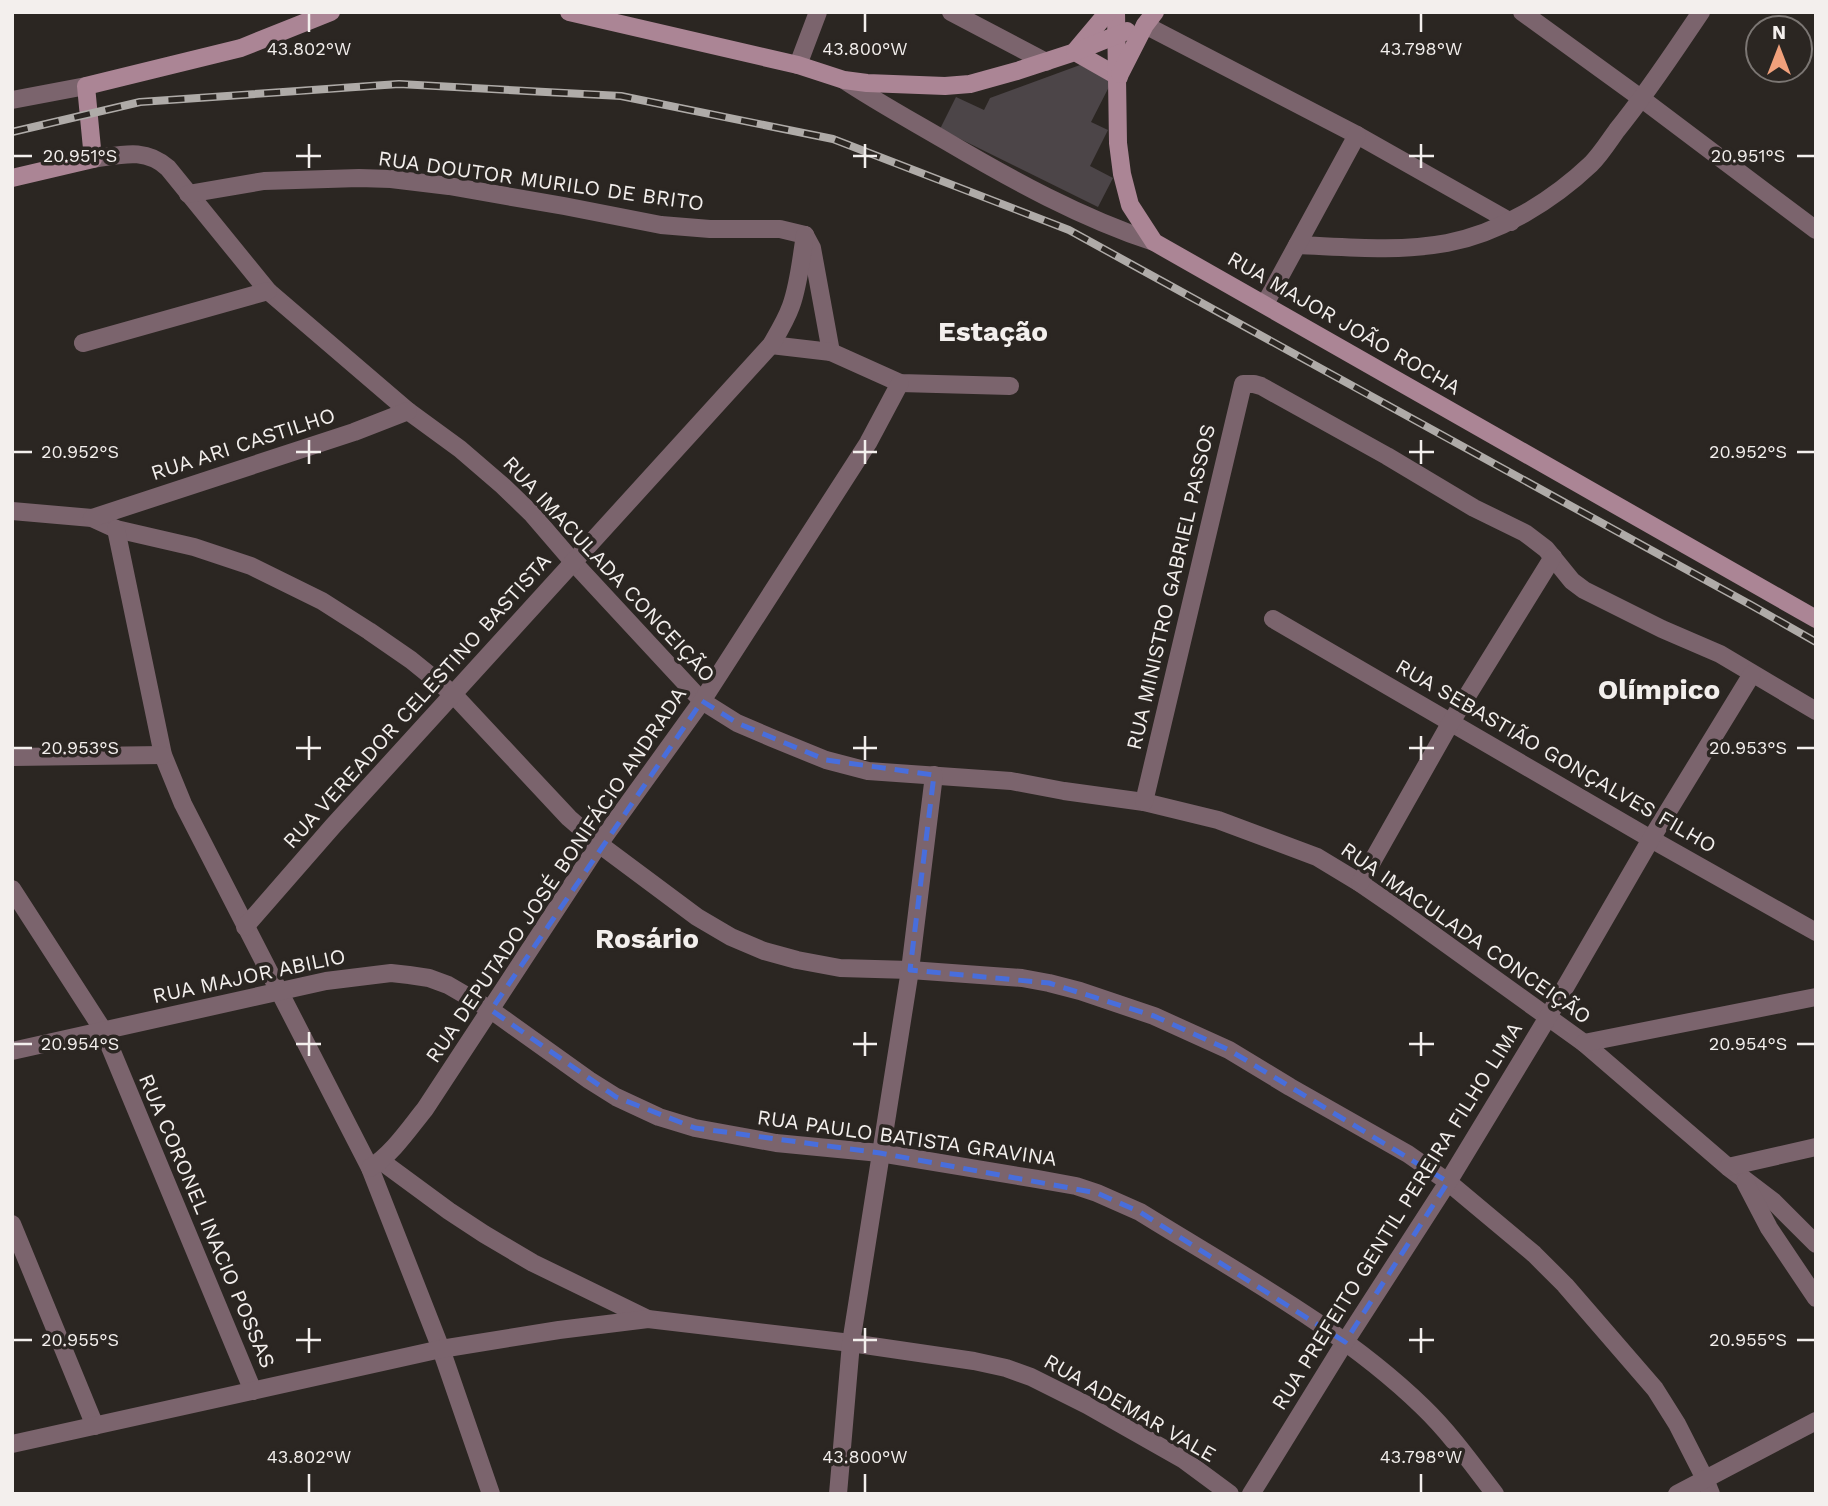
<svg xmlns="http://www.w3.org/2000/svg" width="1828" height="1506" font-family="'Work Sans',sans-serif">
<rect width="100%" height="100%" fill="#2b2622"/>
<path fill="#4c4548" d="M 1080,65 L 1112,81 L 1091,122 L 1108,130 L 1090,166 L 1113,178 L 1098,207 L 940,129 L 956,97 L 984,110 L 990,98 Z"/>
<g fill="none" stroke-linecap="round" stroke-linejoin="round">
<g stroke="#7b646d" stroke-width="18">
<path d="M 951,12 L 1046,62"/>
<path d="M 1522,12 L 1642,99 L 1816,230"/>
<path d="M 1145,25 L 1357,135 L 1511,222"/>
<path d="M 798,65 L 818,12"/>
<path d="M 844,80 C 877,102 912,121 946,141 C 1012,180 1081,218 1154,242"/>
<path d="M 12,100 L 86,86"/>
<path d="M 93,159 C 121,155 145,147 168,168 L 268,291 L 408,411 L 460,449 L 503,486 L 531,513 L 574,563 L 702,701 L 737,723 L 772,738 L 826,760 L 868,771 L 1011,781 L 1064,791 L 1144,802 L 1218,820 L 1317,857 L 1360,883 L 1395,907 L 1584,1043 L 1728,1167 L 1774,1202 L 1816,1244"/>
<path d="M 188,194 L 264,181 L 359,178 L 391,179 L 449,186 L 564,206 L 661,225 L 710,229 L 780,229 L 805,235"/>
<path d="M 805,235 L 812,248 L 831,352"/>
<path d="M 1297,245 C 1347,247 1398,252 1447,243 C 1500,233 1552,201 1591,164 C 1601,154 1609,141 1617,130 C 1648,92 1674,52 1701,12"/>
<path d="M 1265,304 L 1357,135"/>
<path d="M 83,343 L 268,291"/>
<path d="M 771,345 L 831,352 L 900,383 L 1010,386"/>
<path d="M 12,511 L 92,518 L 116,529 L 194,547 L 251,566 L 322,601 L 369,631 L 411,660 L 453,694 L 569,818 L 599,844 L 697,917 L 731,937 L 764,951 L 797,960 L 840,968 L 910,970 L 1022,978 L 1049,983 L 1080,991 L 1154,1016 L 1229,1050 L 1290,1087 L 1408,1154 L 1448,1182 L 1534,1254 L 1565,1285 L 1655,1389 L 1677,1424 L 1705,1479 L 1711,1494"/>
<path d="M 92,518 L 354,432 L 408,411"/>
<path d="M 116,529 L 163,755 L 183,804 L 370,1168 L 441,1349 L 491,1494"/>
<path d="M 1273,619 L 1651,839 L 1816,932"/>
<path d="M 12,757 L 163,755"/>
<path d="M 1144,802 L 1243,384 L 1254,384 L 1261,386 L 1387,456 L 1474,508 L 1525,533 L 1546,549 L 1572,581 L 1584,590 L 1662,629 L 1720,654 L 1816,711"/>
<path d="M 1360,883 L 1451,722 L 1553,557"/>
<path d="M 12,889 L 103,1030 L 253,1391"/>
<path d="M 245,927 L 333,826 L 771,345 C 778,333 786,320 791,306 C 799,284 801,259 805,235"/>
<path d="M 1584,1043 L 1816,997"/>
<path d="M 12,1051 L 326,981 L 391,973 L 409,975 L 429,978 L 448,985 L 491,1010 L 589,1080 L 616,1097 L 659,1117 L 695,1128 L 776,1143 L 880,1153 L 1037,1179 L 1076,1186 L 1097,1193 L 1140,1212 C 1235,1271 1343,1329 1423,1407 C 1450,1433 1472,1464 1495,1494"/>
<path d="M 381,1161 L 449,1211 L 484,1234 L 533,1263 L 648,1319 L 851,1343 L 974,1361 L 1006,1368 L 1031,1377 L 1087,1405 L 1184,1460 L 1230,1494"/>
<path d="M 1728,1167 L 1816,1147"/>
<path d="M 370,1168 C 393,1153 408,1130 425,1109 L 599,844 L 702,701 L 868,443 L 900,383"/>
<path d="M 1745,1182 L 1769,1228 L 1816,1298"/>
<path d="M 12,1224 L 95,1426"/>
<path d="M 12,1444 L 441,1349 L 559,1330 L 648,1319"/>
<path d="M 838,1494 L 851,1343 L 910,970 L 934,775"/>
<path d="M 1251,1494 L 1345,1342 L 1448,1182 L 1548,1017 L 1651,839 L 1752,674"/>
<path d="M 1677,1494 L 1816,1421"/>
</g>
<g stroke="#ab8595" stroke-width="18">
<path d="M 569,12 L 798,65 L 844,80 L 867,83 L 945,86 L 970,84 L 1017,71 L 1075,52 L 1119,77"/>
<path d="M 1116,12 L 1118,143 L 1122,174 L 1130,205 L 1154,242 L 1816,619"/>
<path d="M 1076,50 L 1108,12"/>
<path d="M 1075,52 L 1127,31"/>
<path d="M 1120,74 L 1145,25 L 1155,12"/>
<path d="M 12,178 L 93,159 L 86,86 L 241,48 L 331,12"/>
</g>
<defs>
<path id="rail" d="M 12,132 L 140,102 L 399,84 L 621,96 L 833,139 L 1069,230 L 1751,605 L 1816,642"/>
</defs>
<use href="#rail" stroke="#afaba8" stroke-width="8"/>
<use href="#rail" stroke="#2b2622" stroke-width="5" stroke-dasharray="16" stroke-linecap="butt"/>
</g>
<path fill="none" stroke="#486edc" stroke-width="5" stroke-dasharray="14 9" stroke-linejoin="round" d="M 702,701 L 737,723 L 826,760 L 934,775 L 910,970 L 1049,983 L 1154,1016 L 1229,1050 L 1448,1182 L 1345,1342 L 1140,1212 L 1097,1193 L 880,1153 L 695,1128 L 616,1097 L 491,1010 Z"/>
<path fill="none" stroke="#f3efed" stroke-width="2.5" d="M 309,14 L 309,32M 865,14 L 865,32M 1421,14 L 1421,32M 309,144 L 309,168M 865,144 L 865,168M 1421,144 L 1421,168M 14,156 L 32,156M 296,156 L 321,156M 853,156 L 877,156M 1409,156 L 1434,156M 1797,156 L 1814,156M 309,440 L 309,464M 865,440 L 865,464M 1421,440 L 1421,464M 14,452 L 32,452M 296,452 L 321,452M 853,452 L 877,452M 1409,452 L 1434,452M 1797,452 L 1814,452M 309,736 L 309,760M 865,736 L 865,760M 1421,736 L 1421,760M 14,748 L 32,748M 296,748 L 321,748M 853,748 L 877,748M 1409,748 L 1434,748M 1797,748 L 1814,748M 309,1032 L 309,1056M 865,1032 L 865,1056M 1421,1032 L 1421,1056M 14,1044 L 32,1044M 296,1044 L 321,1044M 853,1044 L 877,1044M 1409,1044 L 1434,1044M 1797,1044 L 1814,1044M 309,1328 L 309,1353M 865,1328 L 865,1353M 1421,1328 L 1421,1353M 14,1340 L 32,1340M 296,1340 L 321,1340M 853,1340 L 877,1340M 1409,1340 L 1434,1340M 1797,1340 L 1814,1340M 309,1474 L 309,1492M 865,1474 L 865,1492M 1421,1474 L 1421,1492"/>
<g text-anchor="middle" stroke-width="7" stroke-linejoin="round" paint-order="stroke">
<g font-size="21" fill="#f3efed" stroke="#2b2622">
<text transform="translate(541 181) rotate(8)" y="7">RUA DOUTOR MURILO DE BRITO</text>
<text transform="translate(1344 323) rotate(30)" y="7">RUA MAJOR JOÃO ROCHA</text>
<text transform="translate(243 444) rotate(-18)" y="7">RUA ARI CASTILHO</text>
<text transform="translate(609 569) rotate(47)" y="7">RUA IMACULADA CONCEIÇÃO</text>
<text transform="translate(1171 587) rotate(-77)" y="7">RUA MINISTRO GABRIEL PASSOS</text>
<text transform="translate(417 701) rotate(-48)" y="7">RUA VEREADOR CELESTINO BASTISTA</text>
<text transform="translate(1556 756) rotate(30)" y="7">RUA SEBASTIÃO GONÇALVES FILHO</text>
<text transform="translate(556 875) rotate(-56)" y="7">RUA DEPUTADO JOSÉ BONIFÁCIO ANDRADA</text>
<text transform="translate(1466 933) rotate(35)" y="7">RUA IMACULADA CONCEIÇÃO</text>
<text transform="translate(249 976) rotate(-12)" y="7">RUA MAJOR ABILIO</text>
<text transform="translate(907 1138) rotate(8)" y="7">RUA PAULO BATISTA GRAVINA</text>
<text transform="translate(1397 1216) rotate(-58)" y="7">RUA PREFEITO GENTIL PEREIRA FILHO LIMA</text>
<text transform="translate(207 1221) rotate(67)" y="7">RUA CORONEL INACIO POSSAS</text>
<text transform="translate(1130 1408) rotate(30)" y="7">RUA ADEMAR VALE</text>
</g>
<g font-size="28" font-weight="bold" fill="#f3efed" stroke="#2b2622">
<text x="993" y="341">Estação</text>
<text x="1659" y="699">Olímpico</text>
<text x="647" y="948">Rosário</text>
</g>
</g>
<g font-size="18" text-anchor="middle" fill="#f3efed" stroke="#2b2622" stroke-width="7" stroke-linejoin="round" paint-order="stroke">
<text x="309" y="55">43.802°W</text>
<text x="865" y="55">43.800°W</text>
<text x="1421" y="55">43.798°W</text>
<text x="80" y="162">20.951°S</text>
<text x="1748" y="162">20.951°S</text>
<text x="80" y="458">20.952°S</text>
<text x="1748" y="458">20.952°S</text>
<text x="80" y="754">20.953°S</text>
<text x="1748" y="754">20.953°S</text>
<text x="80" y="1050">20.954°S</text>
<text x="1748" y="1050">20.954°S</text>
<text x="80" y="1346">20.955°S</text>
<text x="1748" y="1346">20.955°S</text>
<text x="309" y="1463">43.802°W</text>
<text x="865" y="1463">43.800°W</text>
<text x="1421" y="1463">43.798°W</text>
</g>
<rect width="1828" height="1506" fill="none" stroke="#f3efed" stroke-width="28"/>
<g transform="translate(1779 49)"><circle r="33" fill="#2b2622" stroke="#7b7673" stroke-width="2"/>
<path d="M0-5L12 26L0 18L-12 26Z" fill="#f1a17c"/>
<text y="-10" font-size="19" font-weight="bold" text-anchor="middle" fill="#f3efed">N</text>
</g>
</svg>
